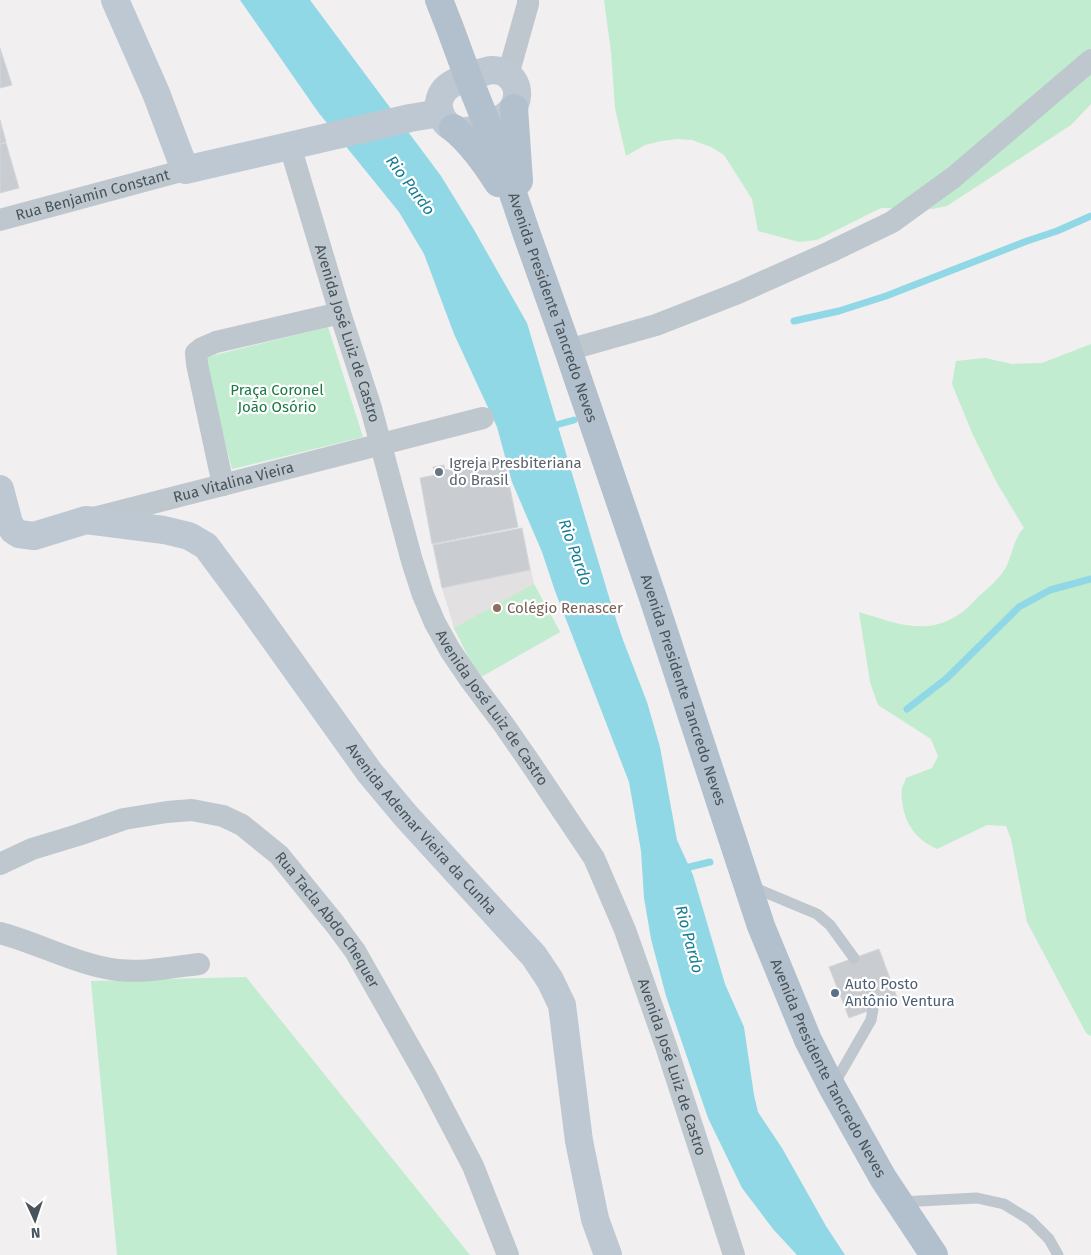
<svg xmlns="http://www.w3.org/2000/svg" width="1091" height="1255" font-family="'Fira Sans',sans-serif">
<rect width="100%" height="100%" fill="#f1efef"/>
<path fill="#e2e0e0" d="M 522,528 L 534,584 L 560,632 L 479,678 L 454,628 L 442,588 L 433,545 Z"/>
<g fill="#c1eccf">
<path d="M 604,0 L 1091,0 L 1091,104 L 1071,125 L 947,206 L 932,209 L 881,208 L 817,240 L 799,242 L 758,231 L 752,199 L 724,155 L 711,147 L 692,140 L 678,139 L 661,141 L 645,145 L 626,156 L 615,108 L 611,52 Z"/>
<path d="M 328,327 L 363,437 L 232,469 L 203,358 Z"/>
<path d="M 1091,344 L 1091,1036 L 1086,1033 L 1027,922 L 1011,839 L 1006,826 L 987,825 L 937,849 C 916,839 905,825 902,801 C 902,797 901,793 902,789 C 902,786 905,782 906,778 L 932,768 L 938,756 L 931,739 L 878,705 L 870,682 L 859,612 C 893,622 925,637 958,615 C 966,610 972,603 978,597 C 987,589 998,580 1005,569 C 1012,557 1014,537 1024,528 L 997,483 L 973,435 L 952,384 L 956,361 L 985,358 L 1012,364 L 1042,363 Z"/>
<path d="M 534,584 L 560,632 L 479,678 L 454,628 Z"/>
<path d="M 246,977 L 470,1255 L 117,1255 L 91,981 Z"/>
</g>
<path fill="#91d8e6" d="M 240,0 L 310,0 L 441,176 L 473,228 L 527,323 L 612,607 L 623,640 L 647,702 L 660,747 L 677,840 L 693,875 L 725,984 L 744,1027 L 754,1095 L 758,1112 L 782,1148 L 826,1226 L 845,1255 L 797,1255 L 773,1229 L 742,1188 L 708,1118 L 666,996 L 651,939 L 644,898 L 641,851 L 629,782 L 555,591 L 542,552 L 512,482 L 497,427 L 454,334 L 424,254 L 399,212 L 318,112 Z"/>
<g fill="none" stroke-linecap="round" stroke-linejoin="round">
<g stroke="#91d8e6" stroke-width="7">
<path d="M 794,321 L 839,311 L 886,296 L 1027,241 L 1057,231 L 1091,216"/>
<path d="M 548,425 L 556,425 L 574,420"/>
<path d="M 907,709 L 947,678 L 1019,607 L 1050,590 L 1091,579"/>
<path d="M 681,869 L 710,862"/>
</g>
</g>
<g fill="#c9ccd1" stroke="#d4d6da">
<path d="M 0,48 L 12,85 L 0,88 Z"/>
<path d="M 0,120 L 6,142 L 0,144 Z"/>
<path d="M 6,143 L 19,188 L 0,193 L 0,144 Z"/>
<path d="M 504,459 L 518,527 L 432,544 L 420,478 L 435,475 L 433,467 L 444,465 L 445,470 Z"/>
<path d="M 522,528 L 530,570 L 442,588 L 433,545 Z"/>
<path d="M 879,949 L 898,1000 L 849,1018 L 829,967 Z"/>
</g>
<g fill="none" stroke-linecap="round" stroke-linejoin="round">
<g stroke="#bec7cd" stroke-width="11">
<path d="M 750,886 L 817,914 L 830,925 L 854,958"/>
<path d="M 833,1086 L 871,1020 L 873,1009"/>
<path d="M 900,1202 L 977,1198 L 1004,1204 L 1030,1220 L 1049,1239 L 1058,1255"/>
</g>
<g stroke="#bec7cd" stroke-width="22">
<path d="M 508,75 L 528,4 L 528,0"/>
<path id="s1" d="M 290,146 L 340,313 L 371,408 L 412,561 L 423,595 L 435,623 L 450,650 L 471,681 L 504,725 L 531,764 L 594,858 L 625,930 L 666,1046 L 734,1255"/>
<path id="s2" d="M 0,220 L 185,170"/>
<path d="M 568,350 L 656,325 L 738,293 L 830,252 L 892,222 L 954,177 L 1091,60"/>
<path d="M 223,485 L 197,364 L 196,353 L 202,348 L 216,342 L 340,313"/>
<path id="s3" d="M 94,518 L 483,418"/>
<path id="s4" d="M 0,864 L 32,849 L 78,835 L 124,819 L 167,812 L 192,810 L 223,816 L 242,825 L 279,855 L 335,924 L 355,951 L 427,1078 L 473,1166 L 508,1255"/>
<path d="M 0,933 C 38,943 80,966 118,970 C 145,973 173,967 199,964"/>
</g>
<g stroke="#bec8d2" stroke-width="28">
<path d="M 115,0 L 156,93 L 185,170 L 410,118 L 440,113"/>
<path d="M 491,70 C 497,70 503,71 508,75 C 520,85 520,102 509,113 C 501,121 479,129 467,131 C 447,133 431,110 443,92 C 450,81 478,73 491,70 Z"/>
<path id="s5" d="M 0,489 L 9,523 L 13,530 L 19,534 L 34,536 L 86,520 L 164,530 L 189,536 L 206,546 L 252,608 L 370,773 L 406,816 L 534,956 L 550,980 L 562,1005 L 579,1141 L 595,1219 L 608,1255"/>
</g>
<g stroke="#b1c0cc" stroke-width="28">
<path id="s6" d="M 439,0 L 450,28 L 468,77 L 502,161 L 526,232 L 568,350 L 653,598 L 761,926 L 808,1040 L 832,1087 L 883,1178 L 934,1255"/>
<path d="M 514,108 L 519,181"/>
<path d="M 453,128 C 472,144 485,162 498,183"/>
</g>
</g>
<circle fill="#6b7280" stroke="#fff" stroke-width="2" cx="439" cy="472" r="5"/>
<circle fill="#8d6e63" stroke="#fff" stroke-width="2" cx="497" cy="608" r="5"/>
<circle fill="#5c6f8a" stroke="#fff" stroke-width="2" cx="835" cy="993" r="5"/>
<g text-anchor="middle" stroke-width="4.5" stroke-linejoin="round" paint-order="stroke">
<g font-size="15" fill="#48535b" stroke="#fff">
<text dy="5" stroke="none"><textPath href="#s2" startOffset="96">Rua Benjamin Constant</textPath></text>
<text dy="5" stroke="none"><textPath href="#s6" startOffset="328">Avenida Presidente Tancredo Neves</textPath></text>
<text dy="5" stroke="none"><textPath href="#s1" startOffset="196">Avenida José Luiz de Castro</textPath></text>
<text dy="5" stroke="none"><textPath href="#s3" startOffset="144">Rua Vitalina Vieira</textPath></text>
<text dy="5" stroke="none"><textPath href="#s6" startOffset="732">Avenida Presidente Tancredo Neves</textPath></text>
<text dy="5" stroke="none"><textPath href="#s1" startOffset="601">Avenida José Luiz de Castro</textPath></text>
<text dy="5" stroke="none"><textPath href="#s5" startOffset="600">Avenida Ademar Vieira da Cunha</textPath></text>
<text dy="5" stroke="none"><textPath href="#s4" startOffset="382">Rua Tacla Abdo Chequer</textPath></text>
<text dy="5" stroke="none"><textPath href="#s6" startOffset="1138">Avenida Presidente Tancredo Neves</textPath></text>
<text dy="5" stroke="none"><textPath href="#s1" startOffset="1006">Avenida José Luiz de Castro</textPath></text>
</g>
<g font-size="15" fill="#1d7847" stroke="#fff">
<text x="277" y="395">Praça Coronel<tspan x="277" dy="17">João Osório</tspan></text>
</g>
<g font-size="15" fill="#5b616d" stroke="#fff" text-anchor="start">
<text x="449" y="468">Igreja Presbiteriana<tspan x="449" dy="17">do Brasil</tspan></text>
</g>
<g font-size="15" fill="#785e54" stroke="#fff" text-anchor="start">
<text x="507" y="613">Colégio Renascer</text>
</g>
<g font-size="15" fill="#4e5e75" stroke="#fff" text-anchor="start">
<text x="845" y="989">Auto Posto<tspan x="845" dy="17">Antônio Ventura</tspan></text>
</g>
<g font-size="16" font-style="italic" fill="#167e93" stroke="#fff">
<text transform="translate(411 185) rotate(53)" y="6">Rio Pardo</text>
<text transform="translate(576 552) rotate(70)" y="6">Rio Pardo</text>
<text transform="translate(690 939) rotate(75)" y="6">Rio Pardo</text>
</g>
</g>
<g transform="translate(35 1220) rotate(177)" stroke="#ffffff" stroke-width="4" paint-order="stroke">
<path d="M0-4L9 19L0 12L-9 19Z" fill="#48535b"/>
<text y="-8" font-size="14" font-weight="bold" text-anchor="middle" fill="#48535b">N</text>
</g>
</svg>
